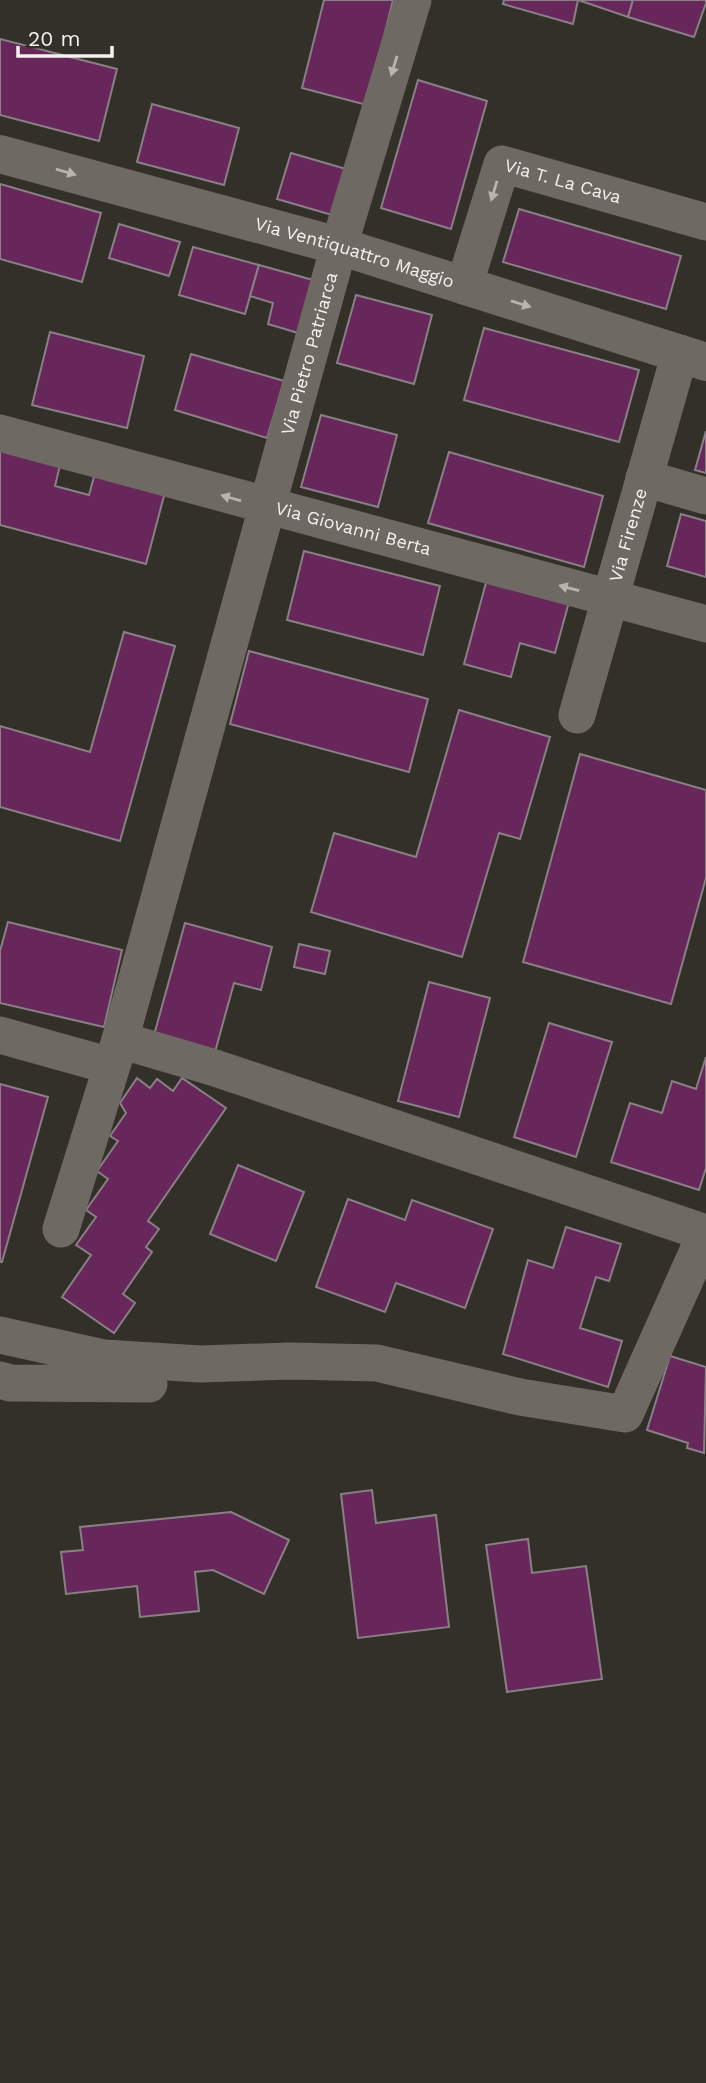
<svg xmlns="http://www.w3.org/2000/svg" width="706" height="2083" font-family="'Work Sans',sans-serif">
<rect width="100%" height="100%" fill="#332f29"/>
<g fill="#68275b" stroke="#888085" stroke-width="2">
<path d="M 324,0 L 393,0 L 367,105 L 302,88 Z"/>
<path d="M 504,0 L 578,0 L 573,24 L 503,4 Z"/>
<path d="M 578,0 L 633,0 L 628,17 Z"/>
<path d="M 633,0 L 706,0 L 706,3 L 694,37 L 628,17 Z"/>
<path d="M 0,39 L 117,69 L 99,141 L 0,115 Z"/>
<path d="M 418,80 L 487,101 L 451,229 L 381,208 Z"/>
<path d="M 152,104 L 239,128 L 224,185 L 137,162 Z"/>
<path d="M 291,153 L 346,169 L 332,215 L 277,199 Z"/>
<path d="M 0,184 L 101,213 L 82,282 L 0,259 Z"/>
<path d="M 519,209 L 681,256 L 666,309 L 503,262 Z"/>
<path d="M 119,224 L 180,242 L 169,276 L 109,258 Z"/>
<path d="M 193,247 L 259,265 L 245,314 L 179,295 Z"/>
<path d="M 259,265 L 313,280 L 298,333 L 268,324 L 273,303 L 250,296 Z"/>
<path d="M 356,295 L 432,315 L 414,384 L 337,363 Z"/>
<path d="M 484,328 L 639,370 L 619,442 L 464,400 Z"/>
<path d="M 50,332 L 144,356 L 127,428 L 32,405 Z"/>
<path d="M 191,354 L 284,381 L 267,438 L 175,410 Z"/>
<path d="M 321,415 L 397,435 L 378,507 L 301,487 Z"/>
<path d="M 706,431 L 706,473 L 695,470 Z"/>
<path d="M 0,445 L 61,461 L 55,486 L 89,495 L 95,473 L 165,492 L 146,564 L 0,525 Z"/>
<path d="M 449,452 L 603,496 L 584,567 L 428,523 Z"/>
<path d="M 681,514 L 706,521 L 706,577 L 667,566 Z"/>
<path d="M 304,551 L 440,586 L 423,655 L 287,620 Z"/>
<path d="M 487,579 L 569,602 L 555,653 L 520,643 L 511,677 L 464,664 Z"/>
<path d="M 124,632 L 175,646 L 120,841 L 0,807 L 0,726 L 90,752 Z"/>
<path d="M 249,651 L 428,699 L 409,772 L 230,724 Z"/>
<path d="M 459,710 L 550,737 L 520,839 L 499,833 L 462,957 L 311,912 L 334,833 L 416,857 Z"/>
<path d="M 580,754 L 706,790 L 706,878 L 671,1004 L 523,962 Z"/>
<path d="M 8,922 L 122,950 L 104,1027 L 0,1003 L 0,951 Z"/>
<path d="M 185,923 L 272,947 L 261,990 L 234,983 L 215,1052 L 154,1035 Z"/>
<path d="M 299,944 L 330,951 L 325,974 L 294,967 Z"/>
<path d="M 429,982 L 490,998 L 459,1117 L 398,1101 Z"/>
<path d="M 549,1023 L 612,1042 L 576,1157 L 514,1137 Z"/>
<path d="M 706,1057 L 706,1168 L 699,1190 L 611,1162 L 630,1103 L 662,1113 L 672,1081 L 696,1089 Z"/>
<path d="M 137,1078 L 150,1088 L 157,1079 L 173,1091 L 182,1078 L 226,1108 L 148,1221 L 159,1229 L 146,1247 L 152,1252 L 123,1294 L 135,1303 L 114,1333 L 62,1297 L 91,1255 L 76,1245 L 96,1217 L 86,1210 L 108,1179 L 97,1171 L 118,1141 L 110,1136 L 126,1113 L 120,1103 Z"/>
<path d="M 0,1084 L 48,1097 L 2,1262 L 0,1262 Z"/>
<path d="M 238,1165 L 304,1192 L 276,1261 L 210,1234 Z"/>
<path d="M 348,1199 L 405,1220 L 412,1200 L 493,1229 L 465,1308 L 396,1283 L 385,1312 L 316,1287 Z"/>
<path d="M 566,1227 L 621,1244 L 609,1281 L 596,1277 L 580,1328 L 622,1341 L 608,1387 L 503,1354 L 528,1260 L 553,1268 Z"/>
<path d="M 670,1356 L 706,1367 L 704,1453 L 687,1448 L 688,1443 L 647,1430 Z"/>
<path d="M 372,1490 L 376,1523 L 436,1515 L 449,1627 L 358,1638 L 341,1494 Z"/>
<path d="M 231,1512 L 289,1540 L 264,1594 L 213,1570 L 195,1572 L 199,1611 L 140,1617 L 137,1586 L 66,1594 L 61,1552 L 83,1550 L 80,1527 Z"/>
<path d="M 528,1539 L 532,1573 L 586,1566 L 602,1679 L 507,1692 L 486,1545 Z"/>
</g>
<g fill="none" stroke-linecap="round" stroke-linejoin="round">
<g stroke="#6f6963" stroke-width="37">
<path id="s1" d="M 464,286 L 502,164 L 706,222"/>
<path id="s2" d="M 0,433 L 706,624"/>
<path d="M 644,478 L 706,496"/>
<path id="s3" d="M 577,715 L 680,353"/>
<path d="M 0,1035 L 111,1066"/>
<path d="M 120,1040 L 212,1067 L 706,1233"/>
<path id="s4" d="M 61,1229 L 120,1040 L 339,246 L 413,0"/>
<path d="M 0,1335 L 104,1358 L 200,1364 L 290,1361 L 377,1363 L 520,1397 L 625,1414 L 706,1233"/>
<path d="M 0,1380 L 10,1383 L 149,1384"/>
</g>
<path stroke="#6f6963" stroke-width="38" id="s5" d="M 0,154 L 339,246 L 706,362"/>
</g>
<defs><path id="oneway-solid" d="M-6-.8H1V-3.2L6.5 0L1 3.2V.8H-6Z" transform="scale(1.75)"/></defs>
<g fill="#b8b4af">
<use href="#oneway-solid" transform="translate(394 66) rotate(107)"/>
<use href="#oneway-solid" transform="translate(66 172) rotate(16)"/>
<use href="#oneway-solid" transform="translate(494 191) rotate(107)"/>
<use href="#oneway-solid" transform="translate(521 304) rotate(17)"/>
<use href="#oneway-solid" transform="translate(231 498) rotate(-164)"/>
<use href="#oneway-solid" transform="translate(569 588) rotate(-165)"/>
</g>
<g text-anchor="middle" stroke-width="5" stroke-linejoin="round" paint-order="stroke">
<g font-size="18" fill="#f4f1ee" stroke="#332f29">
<text dy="6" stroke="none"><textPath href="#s1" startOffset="191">Via T. La Cava</textPath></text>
<text dy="6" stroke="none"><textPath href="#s5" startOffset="368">Via Ventiquattro Maggio</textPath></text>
<text dy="6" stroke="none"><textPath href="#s4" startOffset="910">Via Pietro Patriarca</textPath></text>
<text dy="6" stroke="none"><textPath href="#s2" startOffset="366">Via Giovanni Berta</textPath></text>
<text dy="6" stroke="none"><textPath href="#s3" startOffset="187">Via Firenze</textPath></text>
</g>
</g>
<path d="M18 46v10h94v-10" fill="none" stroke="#f4f1ee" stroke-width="3.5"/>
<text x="28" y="46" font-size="21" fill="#f4f1ee" stroke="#332f29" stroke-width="5" paint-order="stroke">20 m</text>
</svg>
